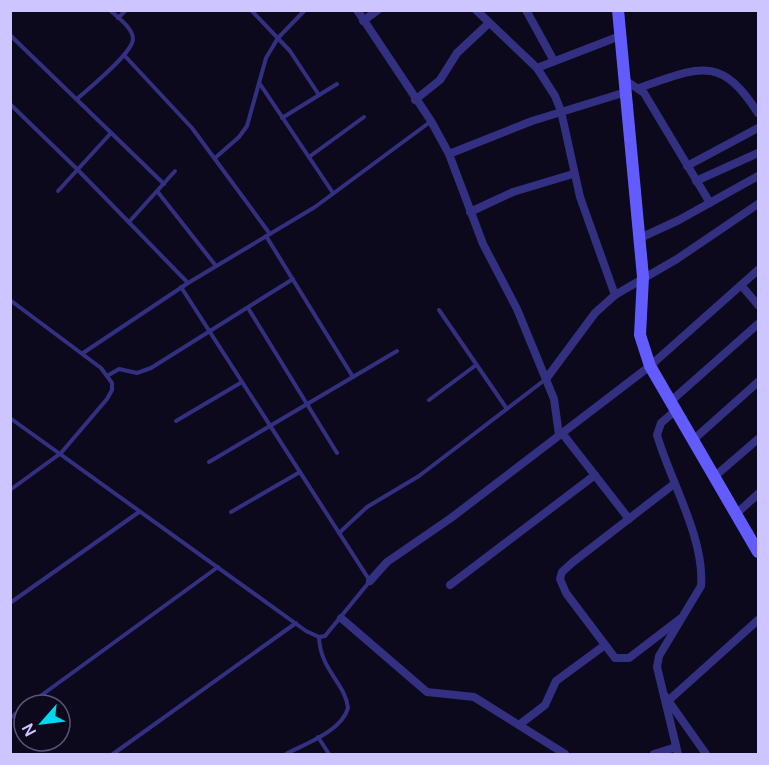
<svg xmlns="http://www.w3.org/2000/svg" width="769" height="765" font-family="Manrope,sans-serif">
<rect width="100%" height="100%" fill="#0d091d"/>
<g fill="none" stroke-linecap="round" stroke-linejoin="round">
<g stroke="#332f81" stroke-width="4">
<path d="M 251,10 L 290,51 L 319,95"/>
<path d="M 118,18 L 126,10"/>
<path d="M 10,35 L 164,184"/>
<path d="M 124,55 L 192,128 L 270,234"/>
<path d="M 260,84 L 333,193"/>
<path d="M 77,99 C 88,89 133,53 133,39 C 133,28 117,17 110,10"/>
<path d="M 10,104 L 77,169 L 188,283"/>
<path d="M 282,118 L 337,84"/>
<path d="M 309,157 L 364,117"/>
<path d="M 215,158 L 239,137 L 247,126 L 266,58 L 278,38 L 305,10"/>
<path d="M 58,191 L 111,133"/>
<path d="M 157,191 L 216,266"/>
<path d="M 129,222 L 175,171"/>
<path d="M 266,236 L 353,377"/>
<path d="M 10,300 L 101,368 L 112,383 L 112,390 L 107,399 L 61,453 L 10,490"/>
<path d="M 248,308 L 337,453"/>
<path d="M 439,310 L 507,409"/>
<path d="M 83,353 L 188,283 L 315,207 L 430,122"/>
<path d="M 107,376 L 119,369 L 137,373 L 151,368 L 293,279"/>
<path d="M 429,400 L 476,365"/>
<path d="M 10,418 L 306,631 L 319,637 L 325,636 L 370,581 L 181,287"/>
<path d="M 176,421 L 242,382"/>
<path d="M 209,462 L 397,351"/>
<path d="M 231,512 L 300,472"/>
<path d="M 339,533 L 367,507 L 419,476 L 546,379"/>
<path d="M 10,603 L 139,512"/>
<path d="M 28,705 L 218,567"/>
<path d="M 10,718 L 24,708"/>
<path d="M 318,737 L 329,754"/>
<path d="M 113,754 L 296,623"/>
<path d="M 286,754 C 305,744 342,731 348,708 C 346,684 320,670 319,637"/>
</g>
<g stroke="#332f81" stroke-width="8">
<path d="M 357,10 L 431,121 L 449,154 L 483,244 L 517,309 L 554,399 L 559,435"/>
<path d="M 476,10 L 537,68 L 555,96 L 561,111 L 580,197 L 615,295"/>
<path d="M 526,10 L 554,61"/>
<path d="M 363,21 L 378,10"/>
<path d="M 537,68 L 620,36"/>
<path d="M 625,80 L 644,93 L 710,203"/>
<path d="M 639,88 C 698,68 720,53 758,113"/>
<path d="M 415,100 L 440,80 L 457,53 L 489,23"/>
<path d="M 449,154 L 532,121 L 626,92"/>
<path d="M 687,166 L 758,128"/>
<path d="M 696,181 L 758,153"/>
<path d="M 470,212 L 513,192 L 573,174"/>
<path d="M 640,238 L 679,220 L 758,176"/>
<path d="M 741,285 L 758,305"/>
<path d="M 546,379 L 595,313 L 615,295 L 677,259 L 758,204"/>
<path d="M 671,401 L 758,324"/>
<path d="M 676,410 L 661,423 L 657,435 C 670,480 705,539 701,586 L 659,656 L 657,667 L 678,754"/>
<path d="M 562,433 L 629,519"/>
<path d="M 693,440 L 758,382"/>
<path d="M 714,477 L 758,439"/>
<path d="M 674,484 L 573,562 L 562,572 L 560,579 L 566,593 L 615,658 L 629,658 L 680,619"/>
<path d="M 736,514 L 758,494"/>
<path d="M 370,581 L 387,562 L 451,518 L 650,366 L 758,270"/>
<path d="M 450,585 L 595,475"/>
<path d="M 341,618 L 427,692 L 474,697 L 565,754"/>
<path d="M 665,696 L 706,754"/>
<path d="M 669,700 L 758,620"/>
<path d="M 519,725 L 545,705 L 556,681 L 605,645"/>
<path d="M 654,754 L 676,747"/>
</g>
<path stroke="#625cff" stroke-width="12" d="M 618,10 L 643,277 L 640,335 L 650,366 L 758,552"/>
</g>
<rect width="769" height="765" fill="none" stroke="#ccc5ff" stroke-width="24"/>
<g transform="translate(42 723) rotate(242)"><circle r="28" fill="#0d091d" stroke="#595477" stroke-width="1.5"/>
<path d="M0-4.5L10 22L0 15L-10 22Z" fill="#00d7f0"/>
<text y="-9" font-size="16" font-weight="bold" text-anchor="middle" fill="#ccc5ff">N</text>
</g>
</svg>
